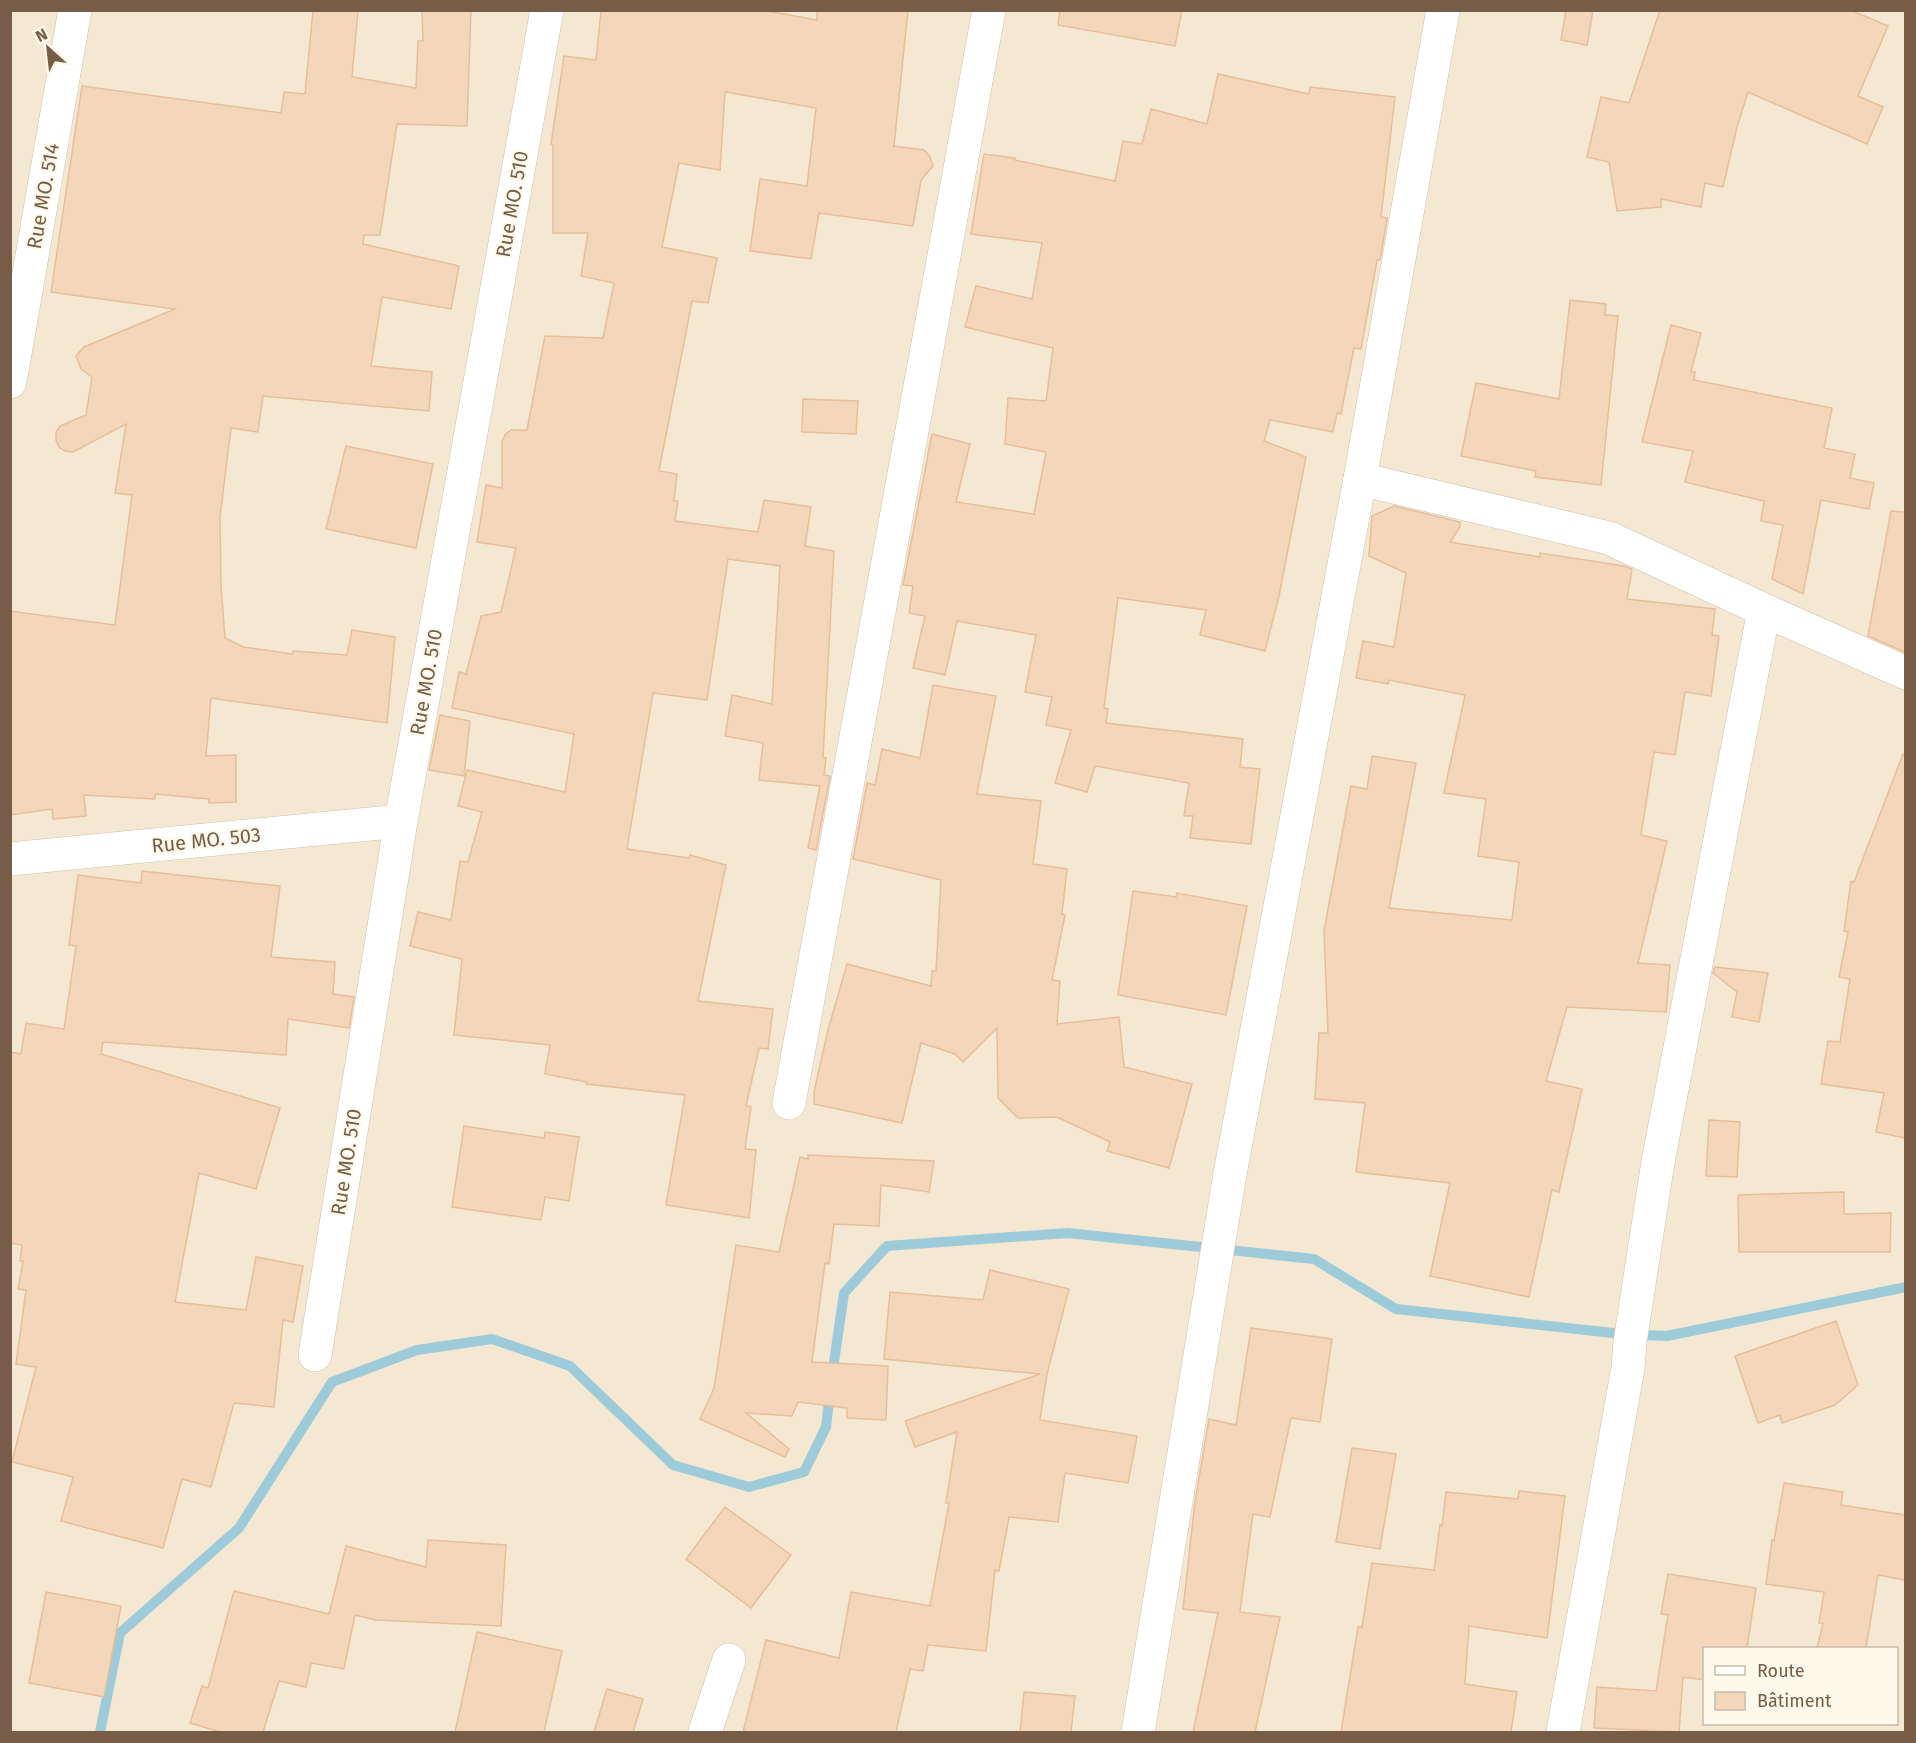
<svg xmlns="http://www.w3.org/2000/svg" width="1916" height="1743" font-family="'Fira Sans',sans-serif">
<rect width="100%" height="100%" fill="#fdf5e4"/>
<path fill="#f5e8d2" fill-rule="evenodd" d="M 11,11 L 1905,11 L 1905,1732 L 11,1732 ZM 1704,1648 L 1896,1648 L 1896,1724 L 1704,1724 Z"/>
<g fill="none" stroke-linecap="round" stroke-linejoin="round">
<g stroke="#9dcbda" stroke-width="10">
<path d="M 832,1376 L 844,1293 L 887,1246 L 1068,1233 L 1314,1259 L 1396,1309 L 1622,1334 L 1667,1336 L 1906,1287"/>
<path d="M 100,1732 L 120,1633 L 239,1528 L 332,1382 L 417,1350 L 492,1339 L 570,1366 L 673,1465 L 749,1487 L 804,1472 L 826,1427 L 830,1392"/>
</g>
</g>
<g fill="#f4d6ba" stroke="#e7be9a" stroke-width="1.5">
<path d="M 313,10 L 358,10 L 352,77 L 416,88 L 418,41 L 423,41 L 422,10 L 471,10 L 467,126 L 397,124 L 380,235 L 364,235 L 363,244 L 459,266 L 451,309 L 382,297 L 371,366 L 432,372 L 429,411 L 263,396 L 258,432 L 231,428 L 220,517 L 221,586 L 225,638 L 243,647 L 292,654 L 293,651 L 347,655 L 352,630 L 395,637 L 387,723 L 211,698 L 206,756 L 236,755 L 236,802 L 209,803 L 209,799 L 155,794 L 155,799 L 84,795 L 86,816 L 53,819 L 52,809 L 10,815 L 10,611 L 115,625 L 132,495 L 115,493 L 126,424 L 73,452 L 65,451 L 59,447 L 56,440 L 56,432 L 60,426 L 86,415 L 92,377 L 81,369 L 76,356 L 84,347 L 175,309 L 51,292 L 82,86 L 281,113 L 284,92 L 305,94 Z"/>
<path d="M 601,10 L 762,10 L 817,20 L 817,10 L 908,10 L 894,146 L 924,150 L 930,157 L 933,166 L 921,180 L 913,226 L 819,213 L 811,259 L 750,251 L 760,179 L 807,186 L 816,108 L 725,92 L 720,170 L 679,163 L 662,247 L 717,258 L 708,303 L 692,301 L 659,471 L 677,474 L 674,501 L 678,501 L 675,521 L 758,532 L 764,500 L 811,507 L 805,546 L 834,551 L 823,758 L 826,758 L 824,775 L 830,776 L 816,850 L 808,848 L 820,786 L 759,780 L 763,743 L 725,736 L 732,695 L 772,704 L 780,566 L 728,559 L 707,700 L 653,693 L 627,849 L 689,858 L 690,855 L 726,865 L 698,1001 L 773,1009 L 768,1049 L 759,1048 L 746,1106 L 751,1107 L 745,1149 L 756,1150 L 749,1218 L 666,1205 L 685,1095 L 586,1084 L 587,1082 L 545,1074 L 550,1045 L 454,1035 L 462,959 L 410,946 L 418,912 L 451,920 L 460,861 L 468,862 L 482,812 L 458,806 L 467,770 L 565,792 L 574,734 L 452,708 L 459,672 L 466,674 L 481,616 L 501,612 L 516,548 L 477,542 L 486,485 L 502,488 L 502,441 L 505,435 L 511,430 L 527,430 L 545,336 L 603,338 L 614,283 L 581,276 L 588,233 L 553,233 L 553,145 L 551,144 L 564,56 L 596,60 Z"/>
<path d="M 1060,10 L 1182,10 L 1175,46 L 1058,25 Z"/>
<path d="M 1566,10 L 1593,10 L 1587,45 L 1561,40 Z"/>
<path d="M 1660,10 L 1850,10 L 1888,26 L 1858,96 L 1883,107 L 1867,144 L 1748,92 L 1737,127 L 1723,187 L 1705,183 L 1701,207 L 1661,199 L 1661,207 L 1617,211 L 1609,162 L 1587,157 L 1601,97 L 1629,103 Z"/>
<path d="M 1218,74 L 1309,94 L 1310,87 L 1395,97 L 1381,217 L 1387,218 L 1386,225 L 1380,260 L 1377,260 L 1361,349 L 1354,348 L 1341,414 L 1337,413 L 1333,432 L 1270,420 L 1264,441 L 1306,457 L 1279,596 L 1265,651 L 1200,635 L 1206,610 L 1118,598 L 1104,708 L 1108,709 L 1106,723 L 1243,739 L 1240,767 L 1260,769 L 1251,844 L 1190,838 L 1193,816 L 1184,816 L 1189,783 L 1095,766 L 1087,792 L 1055,783 L 1071,730 L 1046,725 L 1052,697 L 1025,692 L 1036,635 L 957,621 L 945,675 L 913,668 L 925,616 L 909,613 L 913,586 L 903,585 L 932,434 L 970,444 L 956,502 L 1034,514 L 1046,452 L 1005,444 L 1008,398 L 1046,401 L 1053,348 L 965,327 L 976,286 L 1032,299 L 1042,243 L 971,234 L 984,154 L 1015,158 L 1015,160 L 1115,181 L 1123,141 L 1142,144 L 1151,109 L 1207,124 Z"/>
<path d="M 1570,300 L 1606,304 L 1605,315 L 1618,316 L 1601,485 L 1535,477 L 1536,471 L 1461,456 L 1476,383 L 1559,399 Z"/>
<path d="M 1671,325 L 1701,333 L 1691,372 L 1695,372 L 1694,380 L 1832,408 L 1824,448 L 1855,454 L 1850,478 L 1874,483 L 1869,509 L 1821,500 L 1803,594 L 1772,579 L 1783,525 L 1761,521 L 1764,501 L 1685,482 L 1693,451 L 1642,442 Z"/>
<path d="M 803,399 L 858,401 L 856,434 L 802,432 Z"/>
<path d="M 346,446 L 433,464 L 416,548 L 326,529 Z"/>
<path d="M 1394,506 L 1460,522 L 1460,527 L 1450,542 L 1540,557 L 1540,553 L 1624,566 L 1632,569 L 1627,599 L 1715,609 L 1712,635 L 1719,636 L 1711,696 L 1685,692 L 1675,755 L 1654,752 L 1641,835 L 1667,841 L 1638,963 L 1670,965 L 1666,1012 L 1567,1007 L 1546,1081 L 1582,1089 L 1559,1192 L 1552,1190 L 1529,1297 L 1430,1276 L 1450,1183 L 1356,1172 L 1365,1103 L 1315,1099 L 1319,1033 L 1328,1033 L 1324,931 L 1351,786 L 1367,789 L 1372,756 L 1416,763 L 1389,908 L 1512,920 L 1519,862 L 1478,856 L 1486,799 L 1444,793 L 1465,695 L 1389,680 L 1388,684 L 1356,678 L 1363,641 L 1394,647 L 1406,573 L 1369,556 L 1372,516 Z"/>
<path d="M 1891,511 L 1905,512 L 1905,652 L 1868,636 Z"/>
<path d="M 933,685 L 996,696 L 977,794 L 1041,801 L 1033,864 L 1067,869 L 1062,914 L 1065,915 L 1052,980 L 1060,981 L 1057,1024 L 1119,1017 L 1124,1067 L 1192,1084 L 1169,1168 L 1107,1151 L 1110,1142 L 1057,1117 L 1018,1118 L 998,1098 L 997,1028 L 963,1062 L 955,1054 L 921,1043 L 902,1123 L 814,1104 L 814,1092 L 828,1030 L 847,964 L 931,986 L 932,971 L 936,971 L 941,880 L 853,859 L 867,783 L 875,785 L 882,749 L 920,758 Z"/>
<path d="M 440,715 L 470,721 L 464,776 L 429,770 Z"/>
<path d="M 1903,754 L 1905,754 L 1905,1138 L 1876,1132 L 1884,1093 L 1821,1084 L 1828,1041 L 1840,1042 L 1850,979 L 1839,977 L 1848,932 L 1844,931 L 1851,881 L 1854,882 Z"/>
<path d="M 142,871 L 280,886 L 271,957 L 335,962 L 333,994 L 354,997 L 349,1028 L 288,1019 L 286,1055 L 103,1042 L 101,1054 L 280,1108 L 256,1189 L 199,1173 L 175,1302 L 246,1310 L 256,1257 L 303,1266 L 293,1322 L 283,1320 L 274,1407 L 234,1403 L 211,1487 L 182,1479 L 163,1548 L 61,1521 L 73,1477 L 12,1462 L 36,1367 L 16,1364 L 26,1290 L 18,1289 L 23,1261 L 20,1261 L 22,1245 L 10,1243 L 10,1052 L 21,1054 L 26,1023 L 64,1029 L 76,946 L 69,945 L 78,875 L 141,883 Z"/>
<path d="M 1133,891 L 1176,897 L 1177,893 L 1247,906 L 1226,1015 L 1118,995 Z"/>
<path d="M 1715,967 L 1768,973 L 1759,1022 L 1732,1017 L 1737,992 L 1713,973 Z"/>
<path d="M 1709,1120 L 1740,1122 L 1737,1177 L 1706,1176 Z"/>
<path d="M 464,1126 L 544,1138 L 545,1132 L 579,1137 L 569,1201 L 545,1197 L 541,1220 L 452,1207 Z"/>
<path d="M 808,1155 L 934,1161 L 929,1192 L 881,1185 L 879,1226 L 834,1224 L 829,1264 L 825,1263 L 812,1362 L 888,1366 L 886,1420 L 847,1418 L 847,1408 L 798,1402 L 792,1416 L 746,1413 L 789,1449 L 785,1457 L 700,1419 L 714,1388 L 736,1245 L 779,1252 L 800,1157 L 808,1159 Z"/>
<path d="M 1844,1192 L 1844,1214 L 1891,1213 L 1890,1252 L 1739,1252 L 1738,1195 Z"/>
<path d="M 990,1270 L 1069,1289 L 1047,1374 L 1040,1420 L 1137,1436 L 1128,1483 L 1065,1473 L 1058,1522 L 1009,1517 L 999,1571 L 995,1570 L 986,1651 L 928,1645 L 923,1671 L 910,1669 L 896,1732 L 743,1732 L 766,1640 L 839,1658 L 851,1592 L 930,1606 L 949,1503 L 946,1503 L 957,1432 L 915,1447 L 905,1421 L 1040,1374 L 884,1359 L 890,1292 L 983,1300 Z"/>
<path d="M 1836,1321 L 1858,1385 L 1835,1405 L 1782,1423 L 1780,1415 L 1758,1423 L 1735,1356 Z"/>
<path d="M 1251,1328 L 1332,1339 L 1320,1422 L 1291,1418 L 1270,1517 L 1253,1514 L 1240,1612 L 1280,1617 L 1255,1732 L 1193,1732 L 1218,1613 L 1183,1609 L 1195,1502 L 1209,1419 L 1236,1425 Z"/>
<path d="M 1352,1448 L 1396,1454 L 1380,1549 L 1336,1542 Z"/>
<path d="M 1784,1483 L 1843,1492 L 1841,1505 L 1905,1515 L 1905,1580 L 1878,1575 L 1866,1648 L 1817,1648 L 1823,1623 L 1819,1623 L 1824,1592 L 1766,1584 L 1772,1540 L 1774,1541 Z"/>
<path d="M 1519,1491 L 1565,1496 L 1547,1638 L 1469,1626 L 1465,1684 L 1517,1692 L 1511,1732 L 1341,1732 L 1358,1627 L 1362,1627 L 1372,1563 L 1434,1570 L 1440,1525 L 1442,1526 L 1446,1492 L 1518,1499 Z"/>
<path d="M 725,1507 L 791,1555 L 751,1608 L 686,1559 Z"/>
<path d="M 428,1540 L 506,1545 L 501,1626 L 376,1620 L 355,1615 L 344,1669 L 311,1663 L 306,1687 L 279,1681 L 263,1732 L 220,1732 L 190,1723 L 202,1686 L 208,1688 L 234,1591 L 329,1614 L 346,1546 L 426,1567 Z"/>
<path d="M 1668,1574 L 1756,1588 L 1747,1648 L 1704,1648 L 1704,1680 L 1683,1677 L 1679,1732 L 1594,1728 L 1597,1687 L 1656,1691 L 1668,1615 L 1661,1614 Z"/>
<path d="M 46,1592 L 121,1606 L 104,1697 L 29,1683 Z"/>
<path d="M 477,1632 L 562,1651 L 544,1732 L 455,1732 Z"/>
<path d="M 607,1689 L 643,1699 L 633,1732 L 594,1732 Z"/>
<path d="M 1024,1692 L 1075,1696 L 1071,1732 L 1020,1732 Z"/>
</g>
<g fill="none" stroke-linecap="round" stroke-linejoin="round">
<defs>
<g id="minor">
<path d="M 10,382 L 75,10"/>
<path d="M 1360,479 L 1609,538 L 1764,610 L 1906,673"/>
<path d="M 10,859 L 401,821"/>
<path d="M 789,1103 L 989,10"/>
<path d="M 315,1355 L 401,821 L 547,10"/>
<path d="M 705,1732 L 729,1660"/>
<path d="M 1138,1732 L 1230,1174 L 1360,479 L 1443,10"/>
<path d="M 1563,1732 L 1628,1368 L 1630,1342 L 1658,1162 L 1764,610"/>
</g>
</defs>
<use href="#minor" stroke="#d1c0ac" stroke-width="34"/>
<use href="#minor" stroke="#fff" stroke-width="33"/>
</g>
<g text-anchor="middle" stroke-width="4.5" stroke-linejoin="round" paint-order="stroke">
<g font-size="20" fill="#775d48" stroke="#fff9eb">
<text transform="translate(43 196) rotate(-80)" y="7">Rue MO. 514</text>
<text transform="translate(512 204) rotate(-80)" y="7">Rue MO. 510</text>
<text transform="translate(426 682) rotate(-80)" y="7">Rue MO. 510</text>
<text transform="translate(206 840) rotate(-6)" y="7">Rue MO. 503</text>
<text transform="translate(346 1162) rotate(-81)" y="7">Rue MO. 510</text>
</g>
</g>
<rect width="1916" height="1743" fill="none" stroke="#775d48" stroke-width="24"/>
<rect x="1703" y="1647" width="195" height="78" fill="#fff9eb" stroke="#c9bbaa" stroke-width="1.5"/>
<rect x="1715" y="1666" width="30" height="9" fill="#ffffff" stroke="#c9bbaa" stroke-width="1.5"/>
<text x="1757" y="1677" font-size="18" fill="#775d48">Route</text>
<rect x="1715" y="1692" width="30" height="18" fill="#f4d6ba" stroke="#c9bbaa" stroke-width="1.5"/>
<text x="1757" y="1707" font-size="18" fill="#775d48">Bâtiment</text>
<g transform="translate(48 48) rotate(333)" stroke="#fff9eb" stroke-width="4.5" paint-order="stroke">
<path d="M0-4.5L10 22L0 15L-10 22Z" fill="#775d48"/>
<text y="-9" font-size="16" font-weight="bold" text-anchor="middle" fill="#775d48">N</text>
</g>
</svg>
